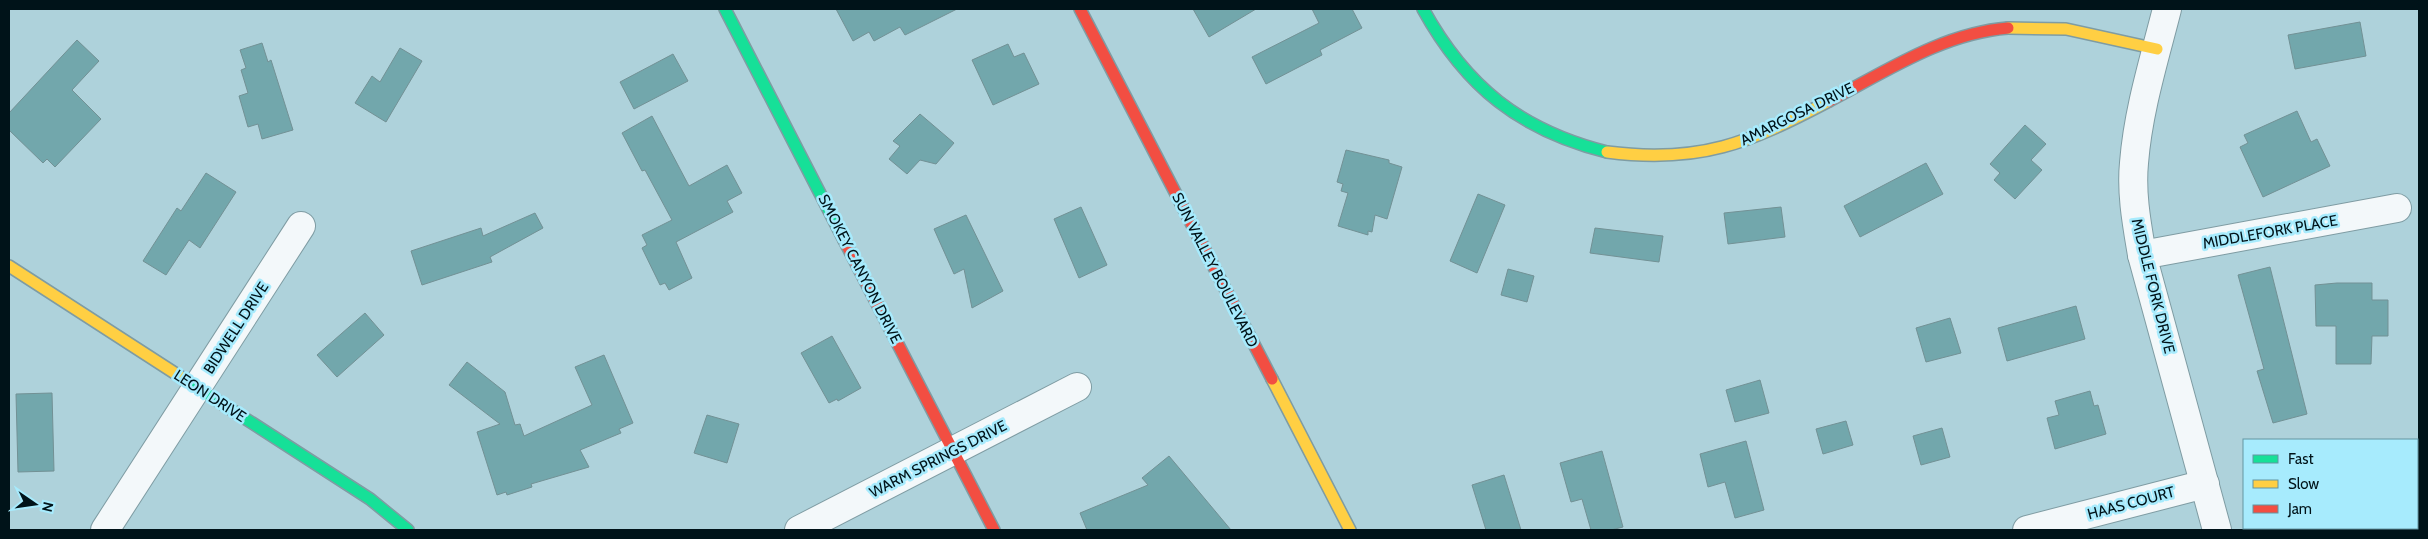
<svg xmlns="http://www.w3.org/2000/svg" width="2428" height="539" font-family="Cabin,sans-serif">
<rect width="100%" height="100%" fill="#aed2db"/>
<g fill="#72a7ac" stroke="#729195">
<path d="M 836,9 L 957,9 L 905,35 L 900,27 L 874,41 L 869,32 L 853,41 Z"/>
<path d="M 1193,9 L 1256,9 L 1209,37 Z"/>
<path d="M 1312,9 L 1352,9 L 1362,28 L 1320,50 L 1322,55 L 1266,84 L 1252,57 L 1319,23 Z"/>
<path d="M 2360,22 L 2366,56 L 2295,69 L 2288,35 Z"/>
<path d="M 77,40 L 99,61 L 72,90 L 101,119 L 55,167 L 47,159 L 43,163 L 9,130 L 9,113 Z"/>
<path d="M 262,43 L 268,62 L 271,60 L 293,130 L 262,139 L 258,124 L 248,127 L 239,96 L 248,93 L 241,70 L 246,68 L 240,50 Z"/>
<path d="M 1008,44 L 1014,57 L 1024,53 L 1039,84 L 993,105 L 972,60 Z"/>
<path d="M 400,48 L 422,61 L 386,122 L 355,103 L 372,76 L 380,82 Z"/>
<path d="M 673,54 L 688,81 L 634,109 L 620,82 Z"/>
<path d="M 2297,111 L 2311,142 L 2317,139 L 2330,166 L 2263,197 L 2240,147 L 2248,143 L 2244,135 Z"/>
<path d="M 920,114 L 954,143 L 936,164 L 920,160 L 907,174 L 889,159 L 900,146 L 893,141 Z"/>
<path d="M 652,116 L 689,186 L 727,165 L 742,193 L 727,201 L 733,212 L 676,242 L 692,278 L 669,290 L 665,283 L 660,285 L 642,248 L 647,245 L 642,235 L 672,220 L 645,170 L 642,171 L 622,133 Z"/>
<path d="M 2025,125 L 2046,144 L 2031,160 L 2042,170 L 2015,199 L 1994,180 L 2000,173 L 1990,164 Z"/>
<path d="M 1346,150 L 1389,160 L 1389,163 L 1402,167 L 1387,219 L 1375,215 L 1372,232 L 1368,231 L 1368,235 L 1338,226 L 1348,193 L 1341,191 L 1343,184 L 1337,182 Z"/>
<path d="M 1926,163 L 1943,194 L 1860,237 L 1844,206 Z"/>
<path d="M 206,173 L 236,192 L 200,248 L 189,240 L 166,275 L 143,261 L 177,208 L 181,211 Z"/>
<path d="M 1478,194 L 1505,205 L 1477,273 L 1450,261 Z"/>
<path d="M 1081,207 L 1107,265 L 1079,278 L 1054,219 Z"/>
<path d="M 1781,207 L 1785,237 L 1728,244 L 1724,213 Z"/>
<path d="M 535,213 L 543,228 L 490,257 L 492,262 L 422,285 L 411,251 L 481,228 L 483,236 Z"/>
<path d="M 966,215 L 1003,291 L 972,308 L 964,269 L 954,274 L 934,229 Z"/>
<path d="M 1595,228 L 1663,236 L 1659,262 L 1590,253 Z"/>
<path d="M 2270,267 L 2307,414 L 2273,423 L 2257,371 L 2264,369 L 2238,275 Z"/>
<path d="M 1508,269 L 1534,276 L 1527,302 L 1501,295 Z"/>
<path d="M 2337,283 L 2372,283 L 2372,300 L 2388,300 L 2388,336 L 2372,336 L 2371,364 L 2336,364 L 2336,326 L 2316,326 L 2315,285 Z"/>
<path d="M 2076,306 L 2085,339 L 2007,361 L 1998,328 Z"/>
<path d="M 365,313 L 384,335 L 337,377 L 317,355 Z"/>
<path d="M 1950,318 L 1961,353 L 1926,362 L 1916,328 Z"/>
<path d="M 832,336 L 861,388 L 838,401 L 837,399 L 829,403 L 801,353 Z"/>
<path d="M 604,355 L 633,423 L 619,429 L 621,433 L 580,450 L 589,467 L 531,484 L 532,487 L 507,495 L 506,492 L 497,495 L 477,432 L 500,424 L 449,385 L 467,362 L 505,392 L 515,425 L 520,424 L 524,436 L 592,405 L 575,367 Z"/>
<path d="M 1760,380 L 1769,413 L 1735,422 L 1726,390 Z"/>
<path d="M 2090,391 L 2094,406 L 2098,405 L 2106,434 L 2055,449 L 2047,418 L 2059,415 L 2055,401 Z"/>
<path d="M 52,393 L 54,471 L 18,472 L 16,394 Z"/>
<path d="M 707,415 L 739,424 L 727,463 L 694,453 Z"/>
<path d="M 1846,421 L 1853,445 L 1823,454 L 1816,429 Z"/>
<path d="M 1942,428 L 1950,457 L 1921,465 L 1913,436 Z"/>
<path d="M 1746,441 L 1764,510 L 1735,518 L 1725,482 L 1708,487 L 1700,454 Z"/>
<path d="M 1602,451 L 1623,527 L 1611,530 L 1591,530 L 1582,499 L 1571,502 L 1560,463 Z"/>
<path d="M 1169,456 L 1231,530 L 1087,530 L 1080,513 L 1148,485 L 1142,478 Z"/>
<path d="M 1504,475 L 1521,530 L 1486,530 L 1472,485 Z"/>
</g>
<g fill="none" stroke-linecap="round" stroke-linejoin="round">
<defs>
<g id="street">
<path d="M 2167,9 C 2154,60 2138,111 2134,163 C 2131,194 2137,225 2142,255 L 2217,530"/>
<path d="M 2142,255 L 2397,208"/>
<path d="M 105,530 L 301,226"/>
<path d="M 799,530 L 1077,387"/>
<path d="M 2027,530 L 2205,484"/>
</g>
<g id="fast">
<path d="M 725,9 L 844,240"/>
<path d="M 1423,9 C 1466,87 1520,130 1607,152"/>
<path d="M 187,381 L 370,499 L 408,530"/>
</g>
<g id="slow">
<path d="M 2008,28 L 2066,29 L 2157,49"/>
<path d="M 1607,152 C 1700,164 1749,143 1829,101"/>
<path d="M 9,266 L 187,381"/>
<path d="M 1272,379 L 1350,530"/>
</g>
<g id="jam">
<path d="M 1080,9 L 1272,379"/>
<path d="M 1829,101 C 1885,72 1943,33 2008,28"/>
<path d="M 844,240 L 994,530"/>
</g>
</defs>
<use href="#street" stroke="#7f9ca3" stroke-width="30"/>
<use href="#fast" stroke="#7f9ca3" stroke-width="14"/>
<use href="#slow" stroke="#7f9ca3" stroke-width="14"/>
<use href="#jam" stroke="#7f9ca3" stroke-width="14"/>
<use href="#street" stroke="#f3f8fa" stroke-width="28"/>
<use href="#fast" stroke="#16e098" stroke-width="11"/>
<use href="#slow" stroke="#ffcf43" stroke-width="11"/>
<use href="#jam" stroke="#f24e42" stroke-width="11"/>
</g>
<g text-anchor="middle" stroke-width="5" stroke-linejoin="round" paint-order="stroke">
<g font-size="15" fill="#001319" stroke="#a7ebfd">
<text transform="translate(1797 114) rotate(-26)" y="5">AMARGOSA DRIVE</text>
<text transform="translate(2270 232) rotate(-10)" y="5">MIDDLEFORK PLACE</text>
<text transform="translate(860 269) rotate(63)" y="5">SMOKEY CANYON DRIVE</text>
<text transform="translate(1215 270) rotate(63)" y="5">SUN VALLEY BOULEVARD</text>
<text transform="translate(2153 286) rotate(76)" y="5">MIDDLE FORK DRIVE</text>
<text transform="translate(236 328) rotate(-57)" y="5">BIDWELL DRIVE</text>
<text transform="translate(210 396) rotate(33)" y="5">LEON DRIVE</text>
<text transform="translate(938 459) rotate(-27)" y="5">WARM SPRINGS DRIVE</text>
<text transform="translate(2131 503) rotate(-15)" y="5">HAAS COURT</text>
</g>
</g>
<rect width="2428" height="539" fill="none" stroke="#001319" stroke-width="20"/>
<rect x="2243" y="439" width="175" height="90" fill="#a7ebfd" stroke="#6495a2"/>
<rect x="2253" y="455" width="25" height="8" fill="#16e098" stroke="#6495a2"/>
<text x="2288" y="464" font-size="15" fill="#001319">Fast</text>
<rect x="2253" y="480" width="25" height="8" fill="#ffcf43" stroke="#6495a2"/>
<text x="2288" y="489" font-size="15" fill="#001319">Slow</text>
<rect x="2253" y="505" width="25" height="8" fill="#f24e42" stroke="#6495a2"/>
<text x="2288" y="514" font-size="15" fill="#001319">Jam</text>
<g transform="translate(35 504) rotate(103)" stroke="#a7ebfd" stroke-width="4" paint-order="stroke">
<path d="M0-4L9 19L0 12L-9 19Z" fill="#001319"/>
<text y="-8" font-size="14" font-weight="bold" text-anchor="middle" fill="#001319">N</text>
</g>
</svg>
